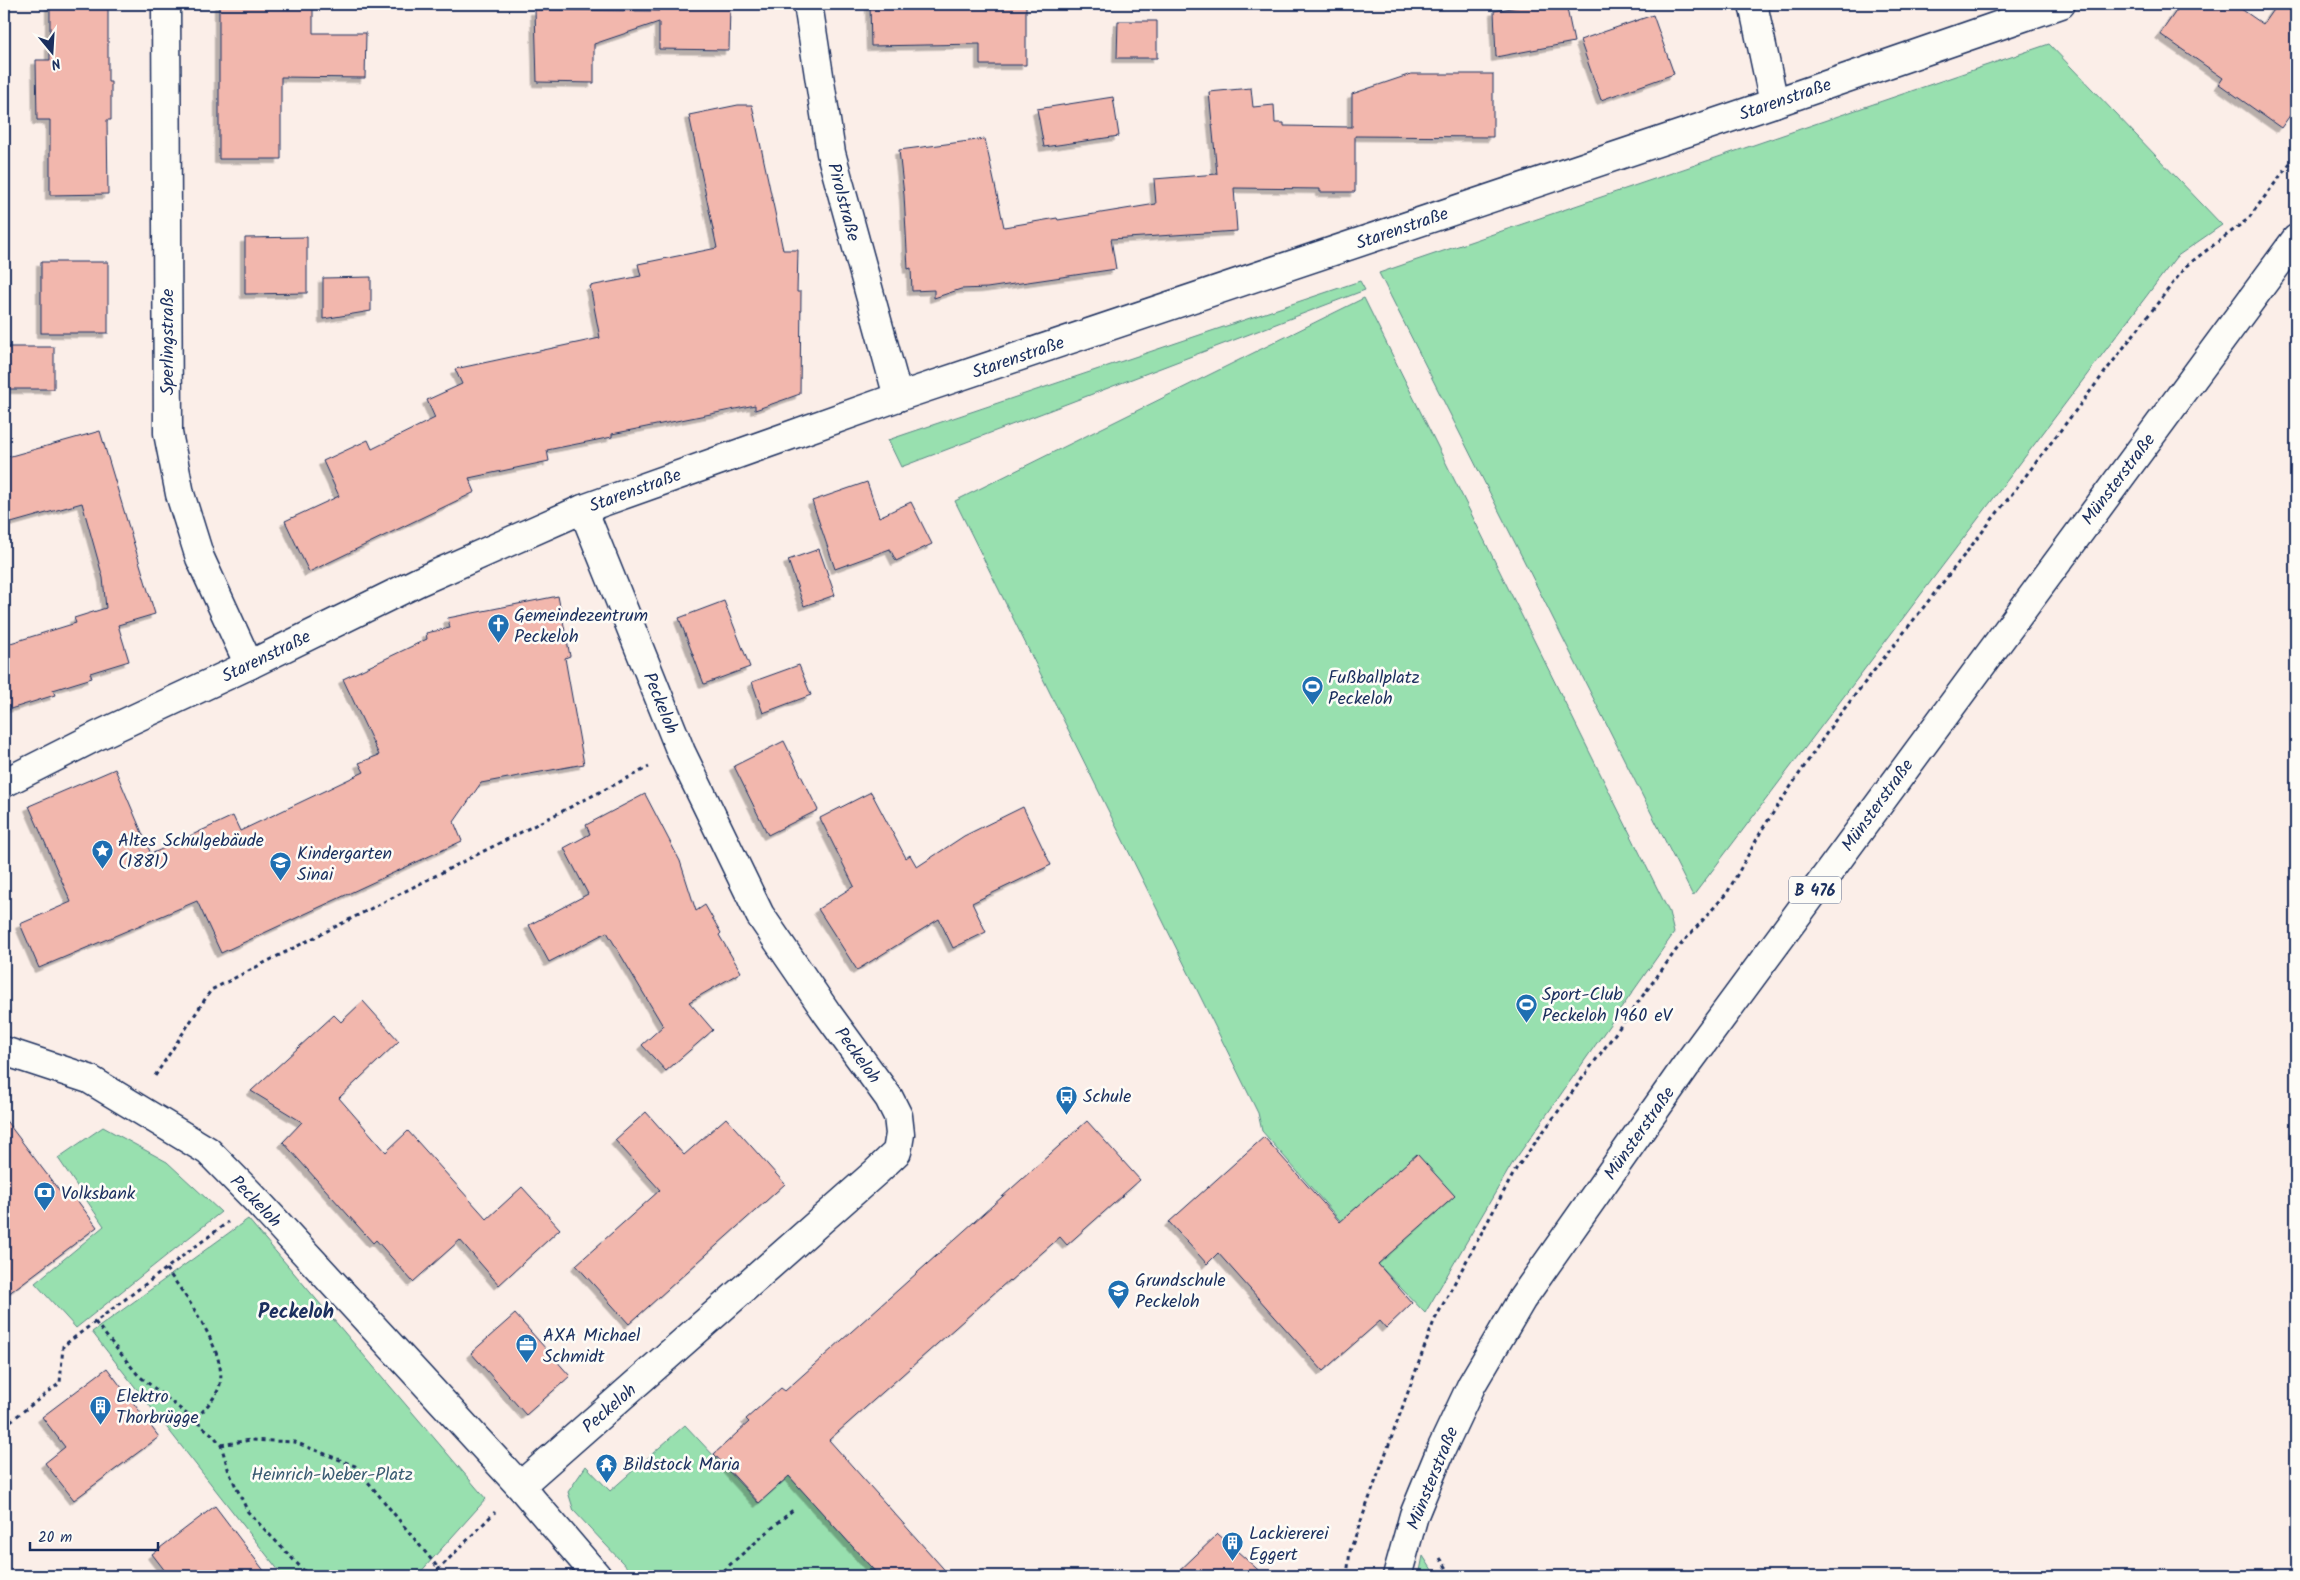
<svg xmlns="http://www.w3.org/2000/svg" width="2300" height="1580" font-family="Kalam,sans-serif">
<defs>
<filter id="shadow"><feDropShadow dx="-4.5" dy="4.5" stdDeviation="0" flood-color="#0004"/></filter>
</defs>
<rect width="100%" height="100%" fill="#fbeee8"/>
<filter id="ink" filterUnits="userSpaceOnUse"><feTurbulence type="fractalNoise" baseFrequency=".02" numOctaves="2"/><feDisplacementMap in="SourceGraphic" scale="10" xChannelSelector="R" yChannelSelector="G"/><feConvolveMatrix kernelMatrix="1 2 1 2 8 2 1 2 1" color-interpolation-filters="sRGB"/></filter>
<g filter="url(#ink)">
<g fill="#98e0af" stroke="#5a8886">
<path d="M 2049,44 L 2222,225 L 2176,257 L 1693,896 L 1379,273 Z"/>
<path d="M 1360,281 L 1365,290 L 901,467 L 888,440 Z"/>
<path d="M 1364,298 L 1669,912 L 1674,933 L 1512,1164 L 1425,1313 L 1378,1264 L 1262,1131 L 1258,1113 L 955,501 Z"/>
<path d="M 103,1127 L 167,1162 L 221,1212 L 76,1328 L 35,1283 L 104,1226 L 58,1158 Z"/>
<path d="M 248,1219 L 486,1499 L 417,1576 L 283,1576 L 92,1332 Z"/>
<path d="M 685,1425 L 758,1503 L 789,1476 L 879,1576 L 635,1576 L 574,1511 L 568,1492 L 586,1466 L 610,1491 Z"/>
<path d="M 1423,1556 L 1436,1576 L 1419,1576 Z"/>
</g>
<g fill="#f2b7ad" stroke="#1b2f5e" filter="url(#shadow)">
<path d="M 50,4 L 108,4 L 108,82 L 111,82 L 111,120 L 107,120 L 108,194 L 50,195 L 50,120 L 37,120 L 36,60 L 50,60 Z"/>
<path d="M 219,4 L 313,4 L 313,33 L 366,33 L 365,78 L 281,77 L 281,159 L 219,159 Z"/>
<path d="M 659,4 L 730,4 L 729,50 L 659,49 L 659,22 L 594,44 L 594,83 L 537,82 L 535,10 L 659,11 Z"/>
<path d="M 870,4 L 1026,4 L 1026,65 L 980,65 L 980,44 L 871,46 Z"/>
<path d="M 1534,4 L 1566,4 L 1574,42 L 1496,57 L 1494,11 Z"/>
<path d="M 2181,4 L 2234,4 L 2263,24 L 2277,4 L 2296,4 L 2296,107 L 2281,128 L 2219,84 L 2223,78 L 2160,34 Z"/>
<path d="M 1653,15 L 1674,74 L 1601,100 L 1580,40 Z"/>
<path d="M 1118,21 L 1157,21 L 1157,58 L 1117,58 Z"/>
<path d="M 1411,74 L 1493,74 L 1493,137 L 1355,136 L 1355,192 L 1320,192 L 1320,189 L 1234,188 L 1237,231 L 1111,239 L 1116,269 L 987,288 L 961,289 L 934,298 L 934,290 L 912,291 L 911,268 L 908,269 L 904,195 L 899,150 L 985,139 L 1004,227 L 1057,218 L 1058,220 L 1156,204 L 1154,179 L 1217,174 L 1209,92 L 1251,88 L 1253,107 L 1274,105 L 1275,123 L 1284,123 L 1284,126 L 1352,127 L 1352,94 Z"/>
<path d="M 1113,97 L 1119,136 L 1044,147 L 1037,109 Z"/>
<path d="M 738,105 L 752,105 L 783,250 L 798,250 L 797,292 L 801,292 L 800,394 L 755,410 L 755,405 L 612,434 L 612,437 L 547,450 L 549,461 L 469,478 L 475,492 L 309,572 L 285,521 L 339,496 L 323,461 L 368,440 L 372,449 L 435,418 L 427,400 L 462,384 L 455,369 L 600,338 L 590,286 L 641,276 L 638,264 L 717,248 L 689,115 Z"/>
<path d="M 307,237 L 307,293 L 245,294 L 245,238 Z"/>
<rect x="41" y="262" width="67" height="71"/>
<path d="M 371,277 L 371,311 L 323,319 L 323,278 Z"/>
<rect x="4" y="347" width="50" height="42"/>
<path d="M 100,431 L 155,614 L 118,625 L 129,661 L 90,673 L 92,678 L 53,690 L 55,695 L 4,711 L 4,645 L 76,623 L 74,618 L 106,608 L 103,578 L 82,503 L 4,525 L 4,458 Z"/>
<path d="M 867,482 L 879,517 L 911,502 L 932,544 L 896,561 L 890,549 L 835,569 L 812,501 Z"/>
<path d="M 819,549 L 835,595 L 804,606 L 788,560 Z"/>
<path d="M 558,596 L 570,656 L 565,658 L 584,764 L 481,783 L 454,822 L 462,841 L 221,953 L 197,901 L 39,968 L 20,924 L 71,902 L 29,806 L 115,769 L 151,854 L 233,816 L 240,831 L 364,772 L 359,763 L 379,755 L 343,679 L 427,639 L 426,633 L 450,628 L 448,618 Z"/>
<path d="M 724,601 L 750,667 L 704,684 L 679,618 Z"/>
<path d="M 799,665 L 811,695 L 763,713 L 752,682 Z"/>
<path d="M 784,741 L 818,810 L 768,835 L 734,766 Z"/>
<path d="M 871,792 L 906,858 L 910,855 L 917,867 L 964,836 L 1023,807 L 1051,865 L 972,903 L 986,932 L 953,948 L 939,919 L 857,970 L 818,909 L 854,886 L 820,818 Z"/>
<path d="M 645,794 L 680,861 L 696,911 L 705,905 L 721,933 L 719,935 L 741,972 L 689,1002 L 713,1030 L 666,1071 L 642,1045 L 663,1026 L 607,932 L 549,962 L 529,925 L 588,894 L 564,848 L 590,834 L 586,825 Z"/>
<path d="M 363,1001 L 399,1041 L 339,1098 L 386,1152 L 408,1131 L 487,1219 L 522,1187 L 560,1229 L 499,1285 L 460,1240 L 413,1282 L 376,1240 L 373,1243 L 283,1142 L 302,1122 L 251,1091 L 334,1015 L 341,1022 Z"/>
<path d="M 646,1112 L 684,1155 L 726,1118 L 785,1184 L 629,1324 L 576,1265 L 660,1190 L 615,1140 Z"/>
<path d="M 4,1118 L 64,1197 L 71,1192 L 97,1227 L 4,1297 Z"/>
<path d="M 1087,1121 L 1140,1180 L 1067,1245 L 1060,1237 L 1010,1281 L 1009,1280 L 829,1440 L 950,1576 L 879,1576 L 789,1476 L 759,1503 L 714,1454 L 749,1422 L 746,1419 L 781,1388 L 785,1391 Z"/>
<path d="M 1264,1137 L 1340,1222 L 1417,1154 L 1455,1196 L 1378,1264 L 1412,1303 L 1386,1328 L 1380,1321 L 1323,1371 L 1218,1253 L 1207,1264 L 1169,1222 Z"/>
<path d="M 515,1314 L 570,1376 L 526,1415 L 471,1353 Z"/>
<path d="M 107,1368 L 159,1437 L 74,1500 L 45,1463 L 65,1447 L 42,1417 Z"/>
<path d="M 215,1506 L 268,1576 L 169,1576 L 152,1554 Z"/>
<path d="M 1218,1534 L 1265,1576 L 1174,1576 Z"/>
</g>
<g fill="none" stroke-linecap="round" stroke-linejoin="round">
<defs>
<g id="minor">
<path d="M 166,4 L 168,433 L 180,494 L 200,558 L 249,665"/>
<path d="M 808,4 L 831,153 L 898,397"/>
<path d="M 1753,4 L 1774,103"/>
<path d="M 4,783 L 97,736 L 249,665 L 418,582 L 583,509 L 898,397 L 1774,103 L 2061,4"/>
<path d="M 4,1051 L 89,1079 L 208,1151 L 257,1201 L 520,1486 L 597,1576"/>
<path d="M 520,1486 L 876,1172 L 897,1152 L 900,1134 L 898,1116 L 889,1098 L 827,1013 L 760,915 L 681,752 L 583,509"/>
</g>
<path id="major" d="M 1397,1576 L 1414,1515 L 1440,1452 L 1472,1384 L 1522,1299 L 1688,1063 L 2296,239"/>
</defs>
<use href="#minor" stroke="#1b2f5e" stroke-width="31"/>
<use href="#major" stroke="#1b2f5e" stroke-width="31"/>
<g stroke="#1b2f5e" stroke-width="3" stroke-dasharray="4 4" stroke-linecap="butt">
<path d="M 155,1076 L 211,990 L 649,767"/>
<path d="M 166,1269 C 184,1293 233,1359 218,1390 C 213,1401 202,1411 195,1421"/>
<path d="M 95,1322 L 138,1375 L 213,1435 L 221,1445 L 229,1472 L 248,1512 L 309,1576"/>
<path d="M 4,1426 L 60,1383 L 63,1346 L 228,1222"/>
<path d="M 221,1445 L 250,1440 L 295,1442 L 355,1466 L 439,1569"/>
<path d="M 1440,1558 L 1452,1576"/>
<path d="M 432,1576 L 495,1512"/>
<path d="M 717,1576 L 795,1508"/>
<path d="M 1347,1576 L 1350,1551 L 1434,1321 L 1516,1169 L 1677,949 L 1727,893 L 1763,828 L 1834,722 L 2008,499 L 2186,266 L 2248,219 L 2296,155"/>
</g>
<use href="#minor" stroke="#fdfcf7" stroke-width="28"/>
<use href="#major" stroke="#fdfcf7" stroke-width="28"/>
</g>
</g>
<defs>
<symbol id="church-pin" viewBox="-11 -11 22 30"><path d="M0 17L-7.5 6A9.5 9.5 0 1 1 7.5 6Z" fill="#1f6fb2" stroke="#fdfcf7"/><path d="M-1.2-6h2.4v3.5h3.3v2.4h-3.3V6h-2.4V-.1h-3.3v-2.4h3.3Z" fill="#fff"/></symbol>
<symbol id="stadium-pin" viewBox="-11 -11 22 30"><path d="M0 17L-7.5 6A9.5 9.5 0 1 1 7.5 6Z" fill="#1f6fb2" stroke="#fdfcf7"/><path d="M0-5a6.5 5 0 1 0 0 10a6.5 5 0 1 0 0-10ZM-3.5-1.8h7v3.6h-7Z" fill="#fff"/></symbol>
<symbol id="sight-pin" viewBox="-11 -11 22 30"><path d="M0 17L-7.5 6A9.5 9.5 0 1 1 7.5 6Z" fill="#1f6fb2" stroke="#fdfcf7"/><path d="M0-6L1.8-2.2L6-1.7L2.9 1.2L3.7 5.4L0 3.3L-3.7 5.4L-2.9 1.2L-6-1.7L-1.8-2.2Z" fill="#fff"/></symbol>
<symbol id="school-pin" viewBox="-11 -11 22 30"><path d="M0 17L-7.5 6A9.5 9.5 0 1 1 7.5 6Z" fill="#1f6fb2" stroke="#fdfcf7"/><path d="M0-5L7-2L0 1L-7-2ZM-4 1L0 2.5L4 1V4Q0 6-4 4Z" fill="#fff"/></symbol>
<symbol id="bus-pin" viewBox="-11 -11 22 30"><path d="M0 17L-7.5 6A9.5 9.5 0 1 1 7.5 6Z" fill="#1f6fb2" stroke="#fdfcf7"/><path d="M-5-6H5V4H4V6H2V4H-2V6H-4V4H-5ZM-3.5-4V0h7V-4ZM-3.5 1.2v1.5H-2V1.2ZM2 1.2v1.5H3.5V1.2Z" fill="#fff"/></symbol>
<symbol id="bank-pin" viewBox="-11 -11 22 30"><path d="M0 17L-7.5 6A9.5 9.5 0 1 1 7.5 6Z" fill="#1f6fb2" stroke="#fdfcf7"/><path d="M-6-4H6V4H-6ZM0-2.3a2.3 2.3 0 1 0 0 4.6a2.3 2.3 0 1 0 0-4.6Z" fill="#fff"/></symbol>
<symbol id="office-pin" viewBox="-11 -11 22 30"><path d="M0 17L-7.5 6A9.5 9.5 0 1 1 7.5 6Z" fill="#1f6fb2" stroke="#fdfcf7"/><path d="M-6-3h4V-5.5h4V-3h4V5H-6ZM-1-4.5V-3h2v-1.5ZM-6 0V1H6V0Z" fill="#fff"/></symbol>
<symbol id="building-pin" viewBox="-11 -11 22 30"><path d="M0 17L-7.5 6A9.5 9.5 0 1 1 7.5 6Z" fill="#1f6fb2" stroke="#fdfcf7"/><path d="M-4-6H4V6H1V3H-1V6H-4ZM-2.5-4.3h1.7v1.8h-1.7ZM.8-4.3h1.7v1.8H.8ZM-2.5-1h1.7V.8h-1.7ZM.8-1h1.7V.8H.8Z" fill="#fff"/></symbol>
<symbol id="temple-pin" viewBox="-11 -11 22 30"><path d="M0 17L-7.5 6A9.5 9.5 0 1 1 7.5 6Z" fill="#1f6fb2" stroke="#fdfcf7"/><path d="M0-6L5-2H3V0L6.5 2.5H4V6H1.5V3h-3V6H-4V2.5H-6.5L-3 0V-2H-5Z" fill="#fff"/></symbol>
</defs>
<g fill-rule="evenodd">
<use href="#church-pin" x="486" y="612" width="25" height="34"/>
<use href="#stadium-pin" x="1300" y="674" width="25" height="34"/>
<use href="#sight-pin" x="90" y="838" width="25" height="34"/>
<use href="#school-pin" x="268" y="850" width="25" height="34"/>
<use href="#stadium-pin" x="1514" y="992" width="25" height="34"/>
<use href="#bus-pin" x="1054" y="1084" width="25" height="34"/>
<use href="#bank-pin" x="32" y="1180" width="25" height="34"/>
<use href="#school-pin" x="1106" y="1278" width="25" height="34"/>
<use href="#office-pin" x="514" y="1332" width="25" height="34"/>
<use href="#building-pin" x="88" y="1394" width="25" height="34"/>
<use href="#temple-pin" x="594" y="1452" width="25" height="34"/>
<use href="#building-pin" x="1220" y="1530" width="25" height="34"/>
</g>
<g text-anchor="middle" stroke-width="5" stroke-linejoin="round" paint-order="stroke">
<rect fill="#fdfcf7" stroke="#5f6c8c" stroke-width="1" x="1789" y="876.5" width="52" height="27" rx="4"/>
<g font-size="16" font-weight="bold" fill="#1b2f5e">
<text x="1815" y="896">B 476</text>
</g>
<g font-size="18" fill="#1b2f5e" stroke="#fdfcf7">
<text transform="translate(1785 99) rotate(-19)" y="6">Starenstraße</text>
<text transform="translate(844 202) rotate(75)" y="6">Pirolstraße</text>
<text transform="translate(1402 228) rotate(-19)" y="6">Starenstraße</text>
<text transform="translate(167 342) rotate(-90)" y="6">Sperlingstraße</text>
<text transform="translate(1018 357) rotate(-19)" y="6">Starenstraße</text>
<text transform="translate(2118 479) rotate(-53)" y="6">Münsterstraße</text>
<text transform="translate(635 490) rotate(-20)" y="6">Starenstraße</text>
<text transform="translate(266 656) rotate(-26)" y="6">Starenstraße</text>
<text transform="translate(661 703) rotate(68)" y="6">Peckeloh</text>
<text transform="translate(1877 805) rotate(-54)" y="6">Münsterstraße</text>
<text transform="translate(858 1055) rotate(54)" y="6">Peckeloh</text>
<text transform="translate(1639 1133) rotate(-55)" y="6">Münsterstraße</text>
<text transform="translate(256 1201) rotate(46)" y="6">Peckeloh</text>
<text transform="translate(609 1408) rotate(-41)" y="6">Peckeloh</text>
<text transform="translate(1432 1478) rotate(-68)" y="6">Münsterstraße</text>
</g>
<g font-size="18" fill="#1b2f5e" stroke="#fdfcf7" text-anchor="start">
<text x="514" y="621">Gemeindezentrum<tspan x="514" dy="21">Peckeloh</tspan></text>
<text x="1328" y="683">Fußballplatz<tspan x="1328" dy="21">Peckeloh</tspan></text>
<text x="118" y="846">Altes Schulgebäude<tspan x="118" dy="21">(1881)</tspan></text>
<text x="297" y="859">Kindergarten<tspan x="297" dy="21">Sinai</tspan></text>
<text x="1542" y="1000">Sport-Club<tspan x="1542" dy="21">Peckeloh 1960 eV</tspan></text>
<text x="1083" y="1102">Schule</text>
<text x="61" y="1199">Volksbank</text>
<text x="1135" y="1286">Grundschule<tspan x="1135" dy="21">Peckeloh</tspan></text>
<text x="543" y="1341">AXA Michael<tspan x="543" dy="21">Schmidt</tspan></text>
<text x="116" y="1402">Elektro<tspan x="116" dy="21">Thorbrügge</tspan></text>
<text x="623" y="1470">Bildstock Maria</text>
<text x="1249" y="1539">Lackiererei<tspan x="1249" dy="21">Eggert</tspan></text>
</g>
<g font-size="18" fill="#3a5b72" stroke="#fdfcf7">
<text x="332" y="1480">Heinrich-Weber-Platz</text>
</g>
<g font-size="20" font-weight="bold" fill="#1b2f5e" stroke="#fdfcf7">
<text x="296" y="1318">Peckeloh</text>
</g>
</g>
<rect width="2300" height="1580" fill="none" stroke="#fdfcf7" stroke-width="20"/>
<rect x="10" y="10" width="2280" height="1560" fill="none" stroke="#1b2f5e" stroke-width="2" filter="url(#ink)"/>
<g transform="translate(52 52) rotate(162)" stroke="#fdfcf7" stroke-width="4" paint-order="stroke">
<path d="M0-4L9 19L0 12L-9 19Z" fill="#1b2f5e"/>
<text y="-8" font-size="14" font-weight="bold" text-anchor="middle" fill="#1b2f5e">N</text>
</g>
<path d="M30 1542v8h128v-8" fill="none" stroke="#1b2f5e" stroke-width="2.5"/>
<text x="38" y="1542" font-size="15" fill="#1b2f5e" stroke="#fdfcf7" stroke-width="4" paint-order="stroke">20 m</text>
</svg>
